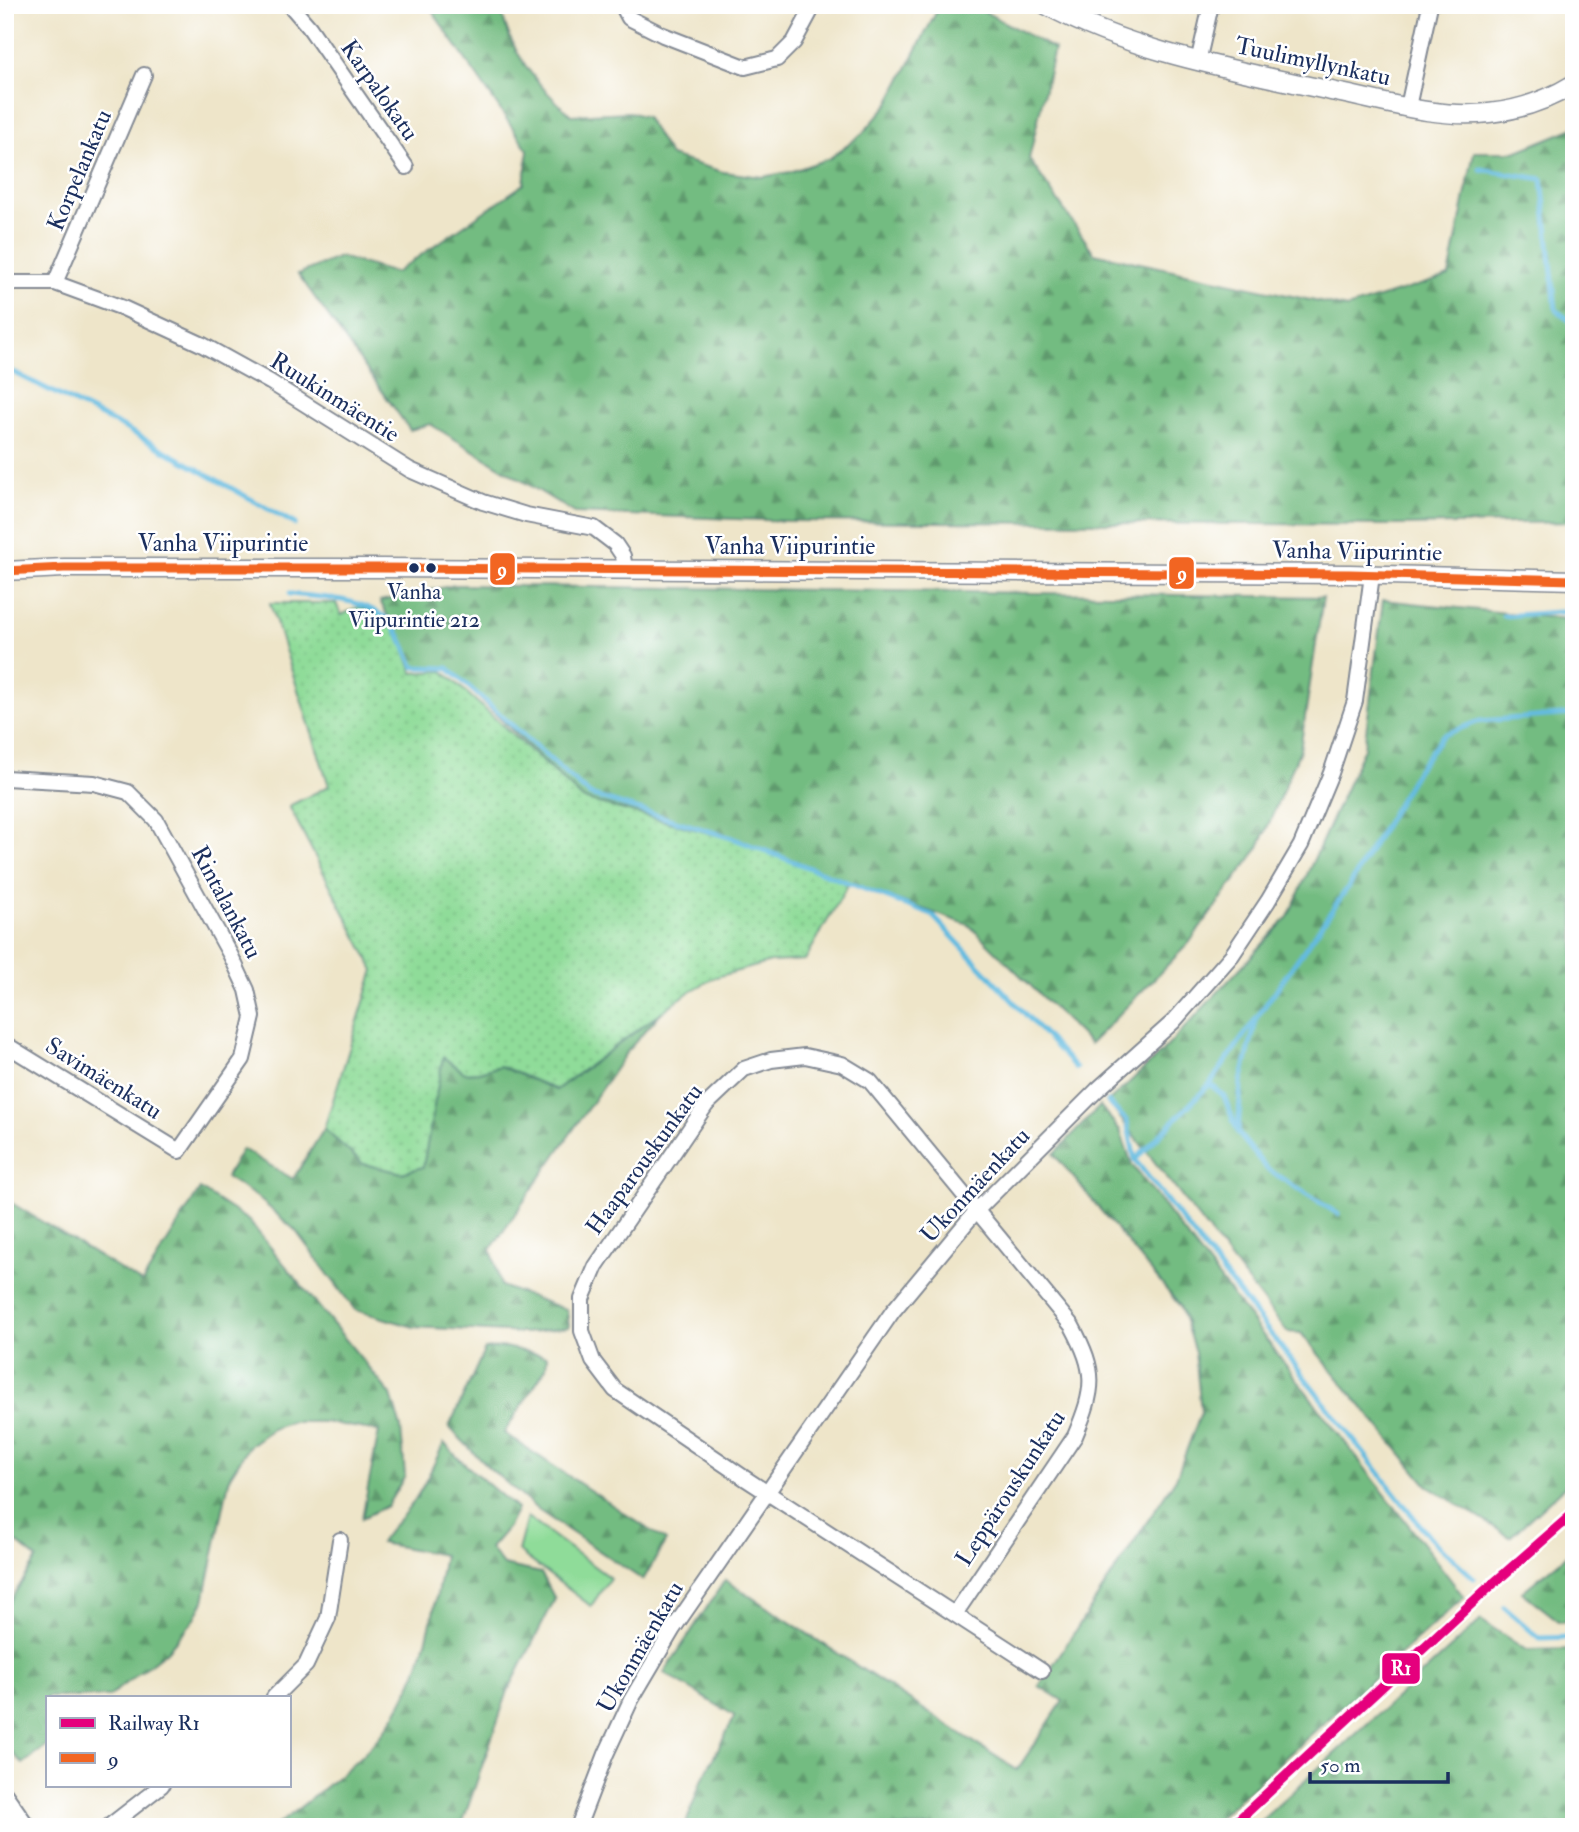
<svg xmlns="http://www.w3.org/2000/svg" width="1579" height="1832" font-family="'IM FELL Double Pica',serif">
<defs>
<pattern id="grass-dots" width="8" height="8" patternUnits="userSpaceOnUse" patternTransform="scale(1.75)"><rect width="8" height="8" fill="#8fdc99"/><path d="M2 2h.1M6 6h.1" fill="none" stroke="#7bbd86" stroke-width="1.8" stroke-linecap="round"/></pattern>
<pattern id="forest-firs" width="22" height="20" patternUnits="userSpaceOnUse" patternTransform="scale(1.75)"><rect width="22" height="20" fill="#73bc81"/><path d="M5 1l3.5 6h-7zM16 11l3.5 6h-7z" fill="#5e996d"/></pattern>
</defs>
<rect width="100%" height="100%" fill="#fff"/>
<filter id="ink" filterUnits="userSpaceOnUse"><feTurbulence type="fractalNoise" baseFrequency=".0143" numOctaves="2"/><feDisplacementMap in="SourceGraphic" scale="14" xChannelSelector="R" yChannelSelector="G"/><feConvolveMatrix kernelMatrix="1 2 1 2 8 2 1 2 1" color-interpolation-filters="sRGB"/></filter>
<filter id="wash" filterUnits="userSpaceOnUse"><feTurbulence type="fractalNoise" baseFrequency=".00686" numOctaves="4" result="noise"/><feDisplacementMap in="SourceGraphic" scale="28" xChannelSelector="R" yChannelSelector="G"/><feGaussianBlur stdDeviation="1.57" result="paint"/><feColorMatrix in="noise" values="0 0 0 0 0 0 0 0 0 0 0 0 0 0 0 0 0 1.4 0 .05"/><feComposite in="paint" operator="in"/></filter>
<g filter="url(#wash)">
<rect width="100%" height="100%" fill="#eee5c9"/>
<path fill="url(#grass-dots)" stroke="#55867c" stroke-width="2" d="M 270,603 L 336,603 L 341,615 L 359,607 L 394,620 L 413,673 L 443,671 L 583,799 L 789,851 L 849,883 L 805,960 L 771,962 L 716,977 L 689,992 L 556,1090 L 500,1066 L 479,1072 L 465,1073 L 423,1167 L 402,1173 L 363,1164 L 324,1129 L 374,970 L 289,806 L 329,786 Z"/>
<g fill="url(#forest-firs)" stroke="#477670" stroke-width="2">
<path d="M 428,5 L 500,5 C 509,51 536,85 571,115 L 629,112 L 646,117 L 670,156 L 723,172 L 762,177 L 790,172 L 830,158 L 863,133 L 889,103 L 940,5 L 972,5 L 1054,49 L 1029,159 L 1094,253 L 1347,308 L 1449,276 L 1474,152 L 1515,152 L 1574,128 L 1574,522 L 1397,525 L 789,521 L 575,513 L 430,424 L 410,430 L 298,274 L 340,257 L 395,273 L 524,184 L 528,150 Z"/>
<path d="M 455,585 L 1323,597 L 1300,750 L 1259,847 L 1189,943 L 1090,1044 L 969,925 L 849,883 L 746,843 L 583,799 L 448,668 L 414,667 L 380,601 Z"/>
<path d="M 1383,600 L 1574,620 L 1574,1478 L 1510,1537 L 1427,1485 L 1301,1333 L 1287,1332 L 1108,1102 L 1162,1052 L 1288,917 L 1364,748 Z"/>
<path d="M 662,1012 L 628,1050 L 491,1249 L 501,1286 L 567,1310 L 569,1327 L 525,1333 L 414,1327 L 355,1310 L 295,1230 L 257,1197 L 226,1177 L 242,1149 L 293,1179 L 324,1129 L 363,1164 L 402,1173 L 423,1167 L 443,1057 L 465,1073 L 479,1072 L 500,1066 L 556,1090 Z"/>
<path d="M 1100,1106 L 1120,1130 L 1132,1165 L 1464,1597 L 1208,1827 L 685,1827 L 700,1784 L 735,1716 L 664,1673 L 725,1580 L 1017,1770 L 1063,1701 L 1039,1686 L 1176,1478 L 1201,1412 L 1195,1352 L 1180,1306 L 1054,1154 Z"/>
<path d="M 200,1189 L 249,1221 L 391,1395 L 401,1428 L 405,1476 L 387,1506 L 362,1518 L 379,1431 L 324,1422 L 291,1422 L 272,1429 L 249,1446 L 230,1476 L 204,1601 L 194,1620 L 167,1651 L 108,1697 L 47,1697 L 47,1745 L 23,1764 L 5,1746 L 5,1608 L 37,1559 L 5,1533 L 5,1199 L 142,1283 Z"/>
<path d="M 504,1347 L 547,1356 L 546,1368 L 504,1433 L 666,1541 L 643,1580 L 538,1510 L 487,1466 L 449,1427 L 485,1349 Z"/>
<path d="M 444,1443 L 460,1460 L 517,1509 L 508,1527 L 490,1548 L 503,1565 L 541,1573 L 555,1599 L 508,1691 L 461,1827 L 275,1827 C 304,1804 335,1781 362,1755 C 418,1703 432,1627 444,1555 L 380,1543 C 388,1529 399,1521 409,1508 C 424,1489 433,1465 444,1443 Z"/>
<path d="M 1574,1549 L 1574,1621 L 1560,1622 L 1522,1592 Z"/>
<path d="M 1481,1620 L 1526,1650 L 1574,1649 L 1574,1827 L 1254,1827 Z"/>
</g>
<path fill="#8fdc99" stroke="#55867c" stroke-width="2" d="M 527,1517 L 610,1578 L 591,1606 L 518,1551 Z"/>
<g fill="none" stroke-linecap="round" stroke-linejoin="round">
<g stroke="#63bbe0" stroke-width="5">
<path d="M 1480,169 L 1542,179 L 1556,310 L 1574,324"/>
<path d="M 5,368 L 121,426 L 295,524"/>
<path d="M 290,594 C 324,598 364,597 390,622 C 401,633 407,653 414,667 L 448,668 L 590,795 L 732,838 L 932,915 L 1076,1068"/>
<path d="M 1503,616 L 1574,611"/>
<path d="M 1256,1021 L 1241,1082 L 1238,1133 L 1267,1169 L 1338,1214"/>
<path d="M 1210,1084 L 1224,1096 L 1237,1130"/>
<path d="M 1108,1102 L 1127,1121 L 1135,1160 L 1430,1538 L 1474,1578"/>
<path d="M 1135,1160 L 1210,1084 L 1351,883 L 1417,770 L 1443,735 L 1480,721 L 1574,714"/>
<path d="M 1504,1607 L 1539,1638 L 1574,1637"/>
</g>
</g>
</g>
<g filter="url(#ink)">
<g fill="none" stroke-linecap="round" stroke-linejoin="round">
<defs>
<g id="minor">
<path d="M 290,5 L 309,27 L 406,167"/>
<path d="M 622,5 L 629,18 L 663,35 L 745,67 L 777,59 L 794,42 L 814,5"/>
<path d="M 1198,62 L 1211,5"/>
<path d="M 1408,107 L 1430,5"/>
<path d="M 5,283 L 55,283 L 123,308 L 201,344 L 270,382 L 410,470 L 483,502 L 526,515 L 594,528 L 615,544 L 623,556 L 625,569"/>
<path d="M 55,283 L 144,75"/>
<path d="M 5,778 L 94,783 L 128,792 L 156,820 L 231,956 L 247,990 L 253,1017 L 243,1059 L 179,1151 L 5,1044"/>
<path d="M 955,1614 L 1075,1436 C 1095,1388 1097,1373 1072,1326 L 870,1081 L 842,1064 L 805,1056 L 771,1060 L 744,1069 L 706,1105 L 596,1266 L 582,1299 L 582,1331 L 593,1361 L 615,1390 L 746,1479 L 1042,1671"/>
<path d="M 274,1697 L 306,1665 L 328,1618 L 340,1540"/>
<path d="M 5,1794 L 28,1827"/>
<path d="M 108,1827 L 162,1785"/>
<path d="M 578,1827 L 606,1754 L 631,1700 L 673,1629 L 893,1311 L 976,1211 L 1097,1090 L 1173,1022 L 1232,955 L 1268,901 L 1301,845 L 1331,773 L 1355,701 L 1372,575"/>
</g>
<g id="tertiary">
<path d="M 1046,5 C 1136,54 1238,70 1336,92 C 1385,102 1438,119 1489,113 C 1518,110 1548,100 1574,84"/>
<path d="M 5,571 L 64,568 L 378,568 L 1350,574 L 1574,580"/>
</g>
</defs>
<use href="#minor" stroke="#848a94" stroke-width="18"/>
<use href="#tertiary" stroke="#848a94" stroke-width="21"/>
<use href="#minor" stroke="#fff" stroke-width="14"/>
<use href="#tertiary" stroke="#fff" stroke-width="18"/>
<defs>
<path id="bus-1" d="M 5,571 L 64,568 L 378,568 L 1350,574 L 1574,580"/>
</defs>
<use href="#bus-1" stroke="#fff" stroke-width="14"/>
<use href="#bus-1" stroke="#f26522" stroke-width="9"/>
<defs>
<path id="rail-1" d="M 1231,1827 L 1486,1590 L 1574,1513"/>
</defs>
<use href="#rail-1" stroke="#fff" stroke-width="16"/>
<use href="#rail-1" stroke="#e5007d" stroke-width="10"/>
</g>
</g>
<g fill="#1b2f5e" stroke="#fff" stroke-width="2.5">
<circle cx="414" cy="568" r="6"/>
<circle cx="431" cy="568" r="6"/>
</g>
<g text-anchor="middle" stroke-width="5" stroke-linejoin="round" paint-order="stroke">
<g font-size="22" fill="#1b2f5e" stroke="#fff">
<text x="414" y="599">Vanha<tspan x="414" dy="28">Viipurintie 212</tspan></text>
</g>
<g font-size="24" fill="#1b2f5e" stroke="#fff">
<text transform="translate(1313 61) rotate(12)" y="8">Tuulimyllynkatu</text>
<text transform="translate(380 90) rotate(55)" y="8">Karpalokatu</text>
<text transform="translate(79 170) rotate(-67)" y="8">Korpelankatu</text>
<text transform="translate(335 397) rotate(32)" y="8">Ruukinmäentie</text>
<text x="223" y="551">Vanha Viipurintie</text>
<text x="790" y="554">Vanha Viipurintie</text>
<text transform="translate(1357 551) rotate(1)" y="8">Vanha Viipurintie</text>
<text transform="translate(227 902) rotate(62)" y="8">Rintalankatu</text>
<text transform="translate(104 1078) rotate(32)" y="8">Savimäenkatu</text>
<text transform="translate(644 1159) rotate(-54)" y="8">Haaparouskunkatu</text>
<text transform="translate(975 1185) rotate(-47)" y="8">Ukonmäenkatu</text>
<text transform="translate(1010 1488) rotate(-57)" y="8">Leppärouskunkatu</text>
<text transform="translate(640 1647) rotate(-60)" y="8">Ukonmäenkatu</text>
</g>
</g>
<g stroke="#fff" stroke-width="2.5">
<rect x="489" y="552" width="27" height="34" rx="7" fill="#f26522"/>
<rect x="1168" y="556" width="27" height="34" rx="7" fill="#f26522"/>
<rect x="1381" y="1652" width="40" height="33" rx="7" fill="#e5007d"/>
</g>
<g font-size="19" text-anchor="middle" font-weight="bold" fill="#fff">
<text x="502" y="576">9</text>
<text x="1182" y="580">9</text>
<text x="1401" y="1675">R1</text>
</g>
<rect width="1579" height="1832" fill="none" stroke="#fff" stroke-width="28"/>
<rect x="46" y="1696" width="245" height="91" fill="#ffffff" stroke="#a4acbf" stroke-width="2"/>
<rect x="60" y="1718" width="35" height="10" fill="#e5007d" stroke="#a4acbf" stroke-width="2"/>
<text x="108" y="1730" font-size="21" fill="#1b2f5e">Railway R1</text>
<rect x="60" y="1753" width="35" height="10" fill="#f26522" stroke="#a4acbf" stroke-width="2"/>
<text x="108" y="1766" font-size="21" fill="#1b2f5e">9</text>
<path d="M1310 1772v10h138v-10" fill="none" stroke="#1b2f5e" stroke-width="3.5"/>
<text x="1320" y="1772" font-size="21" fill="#1b2f5e" stroke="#ffffff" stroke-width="5" paint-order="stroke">50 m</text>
</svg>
